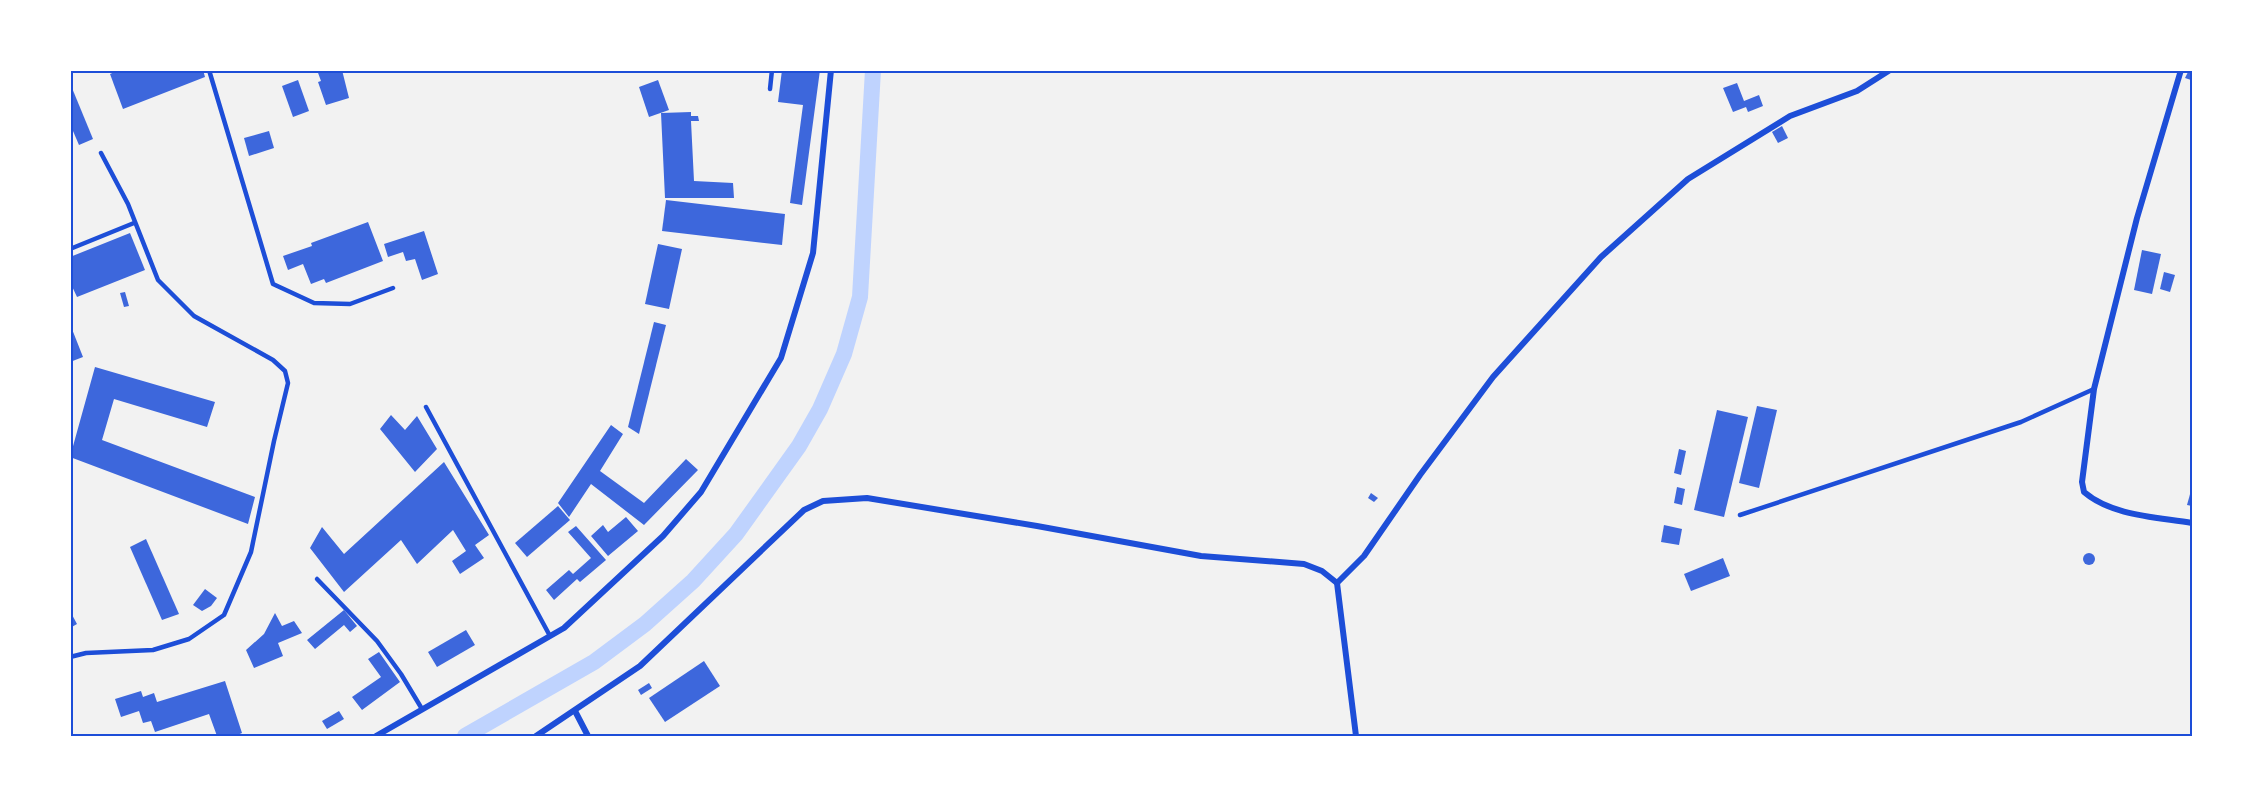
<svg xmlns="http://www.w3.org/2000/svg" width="2263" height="807" font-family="'Public Sans',sans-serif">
<rect width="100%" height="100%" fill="#f2f2f2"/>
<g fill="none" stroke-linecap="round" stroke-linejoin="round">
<path stroke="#bfd3fe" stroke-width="16" d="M 465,736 L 594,662 L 645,624 L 693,581 L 736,534 L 799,446 L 820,409 L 844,354 L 860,297 L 873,70"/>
</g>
<g fill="#3d67dc">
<path d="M 119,70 L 203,70 L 205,77 L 123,109 L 110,74 Z"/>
<path d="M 317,70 L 342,70 L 349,98 L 326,105 L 318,82 L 321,81 Z"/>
<path d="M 782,70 L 820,70 L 802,205 L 790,203 L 803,105 L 778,102 Z"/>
<path d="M 2189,70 L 2192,70 L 2191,80 L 2185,78 Z"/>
<path d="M 298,80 L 309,111 L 293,117 L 282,86 Z"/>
<path d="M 658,80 L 669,110 L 649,117 L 639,87 Z"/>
<path d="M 1737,83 L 1744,101 L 1759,95 L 1763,106 L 1748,112 L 1746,107 L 1733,112 L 1723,88 Z"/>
<path d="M 72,88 L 93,139 L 79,145 L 70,124 L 70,89 Z"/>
<path d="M 691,112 L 691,116 L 698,116 L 699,121 L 691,121 L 694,181 L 733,183 L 734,198 L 665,198 L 661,113 Z"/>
<path d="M 1782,126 L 1788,138 L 1778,143 L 1772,132 Z"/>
<path d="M 269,131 L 274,148 L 249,156 L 244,138 Z"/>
<path d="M 666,200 L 785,214 L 782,245 L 662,231 Z"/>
<path d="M 368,222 L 383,261 L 326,283 L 324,279 L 311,284 L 303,264 L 288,270 L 283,256 L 312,246 L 311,243 Z"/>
<path d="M 424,231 L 438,274 L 422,280 L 415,259 L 406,261 L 403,252 L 388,257 L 384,244 Z"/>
<path d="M 130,233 L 145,270 L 77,297 L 70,282 L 70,257 Z"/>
<path d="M 658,244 L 682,249 L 669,309 L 645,304 Z"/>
<path d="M 2142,250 L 2161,254 L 2152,294 L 2134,290 Z"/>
<path d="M 2164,272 L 2175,275 L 2170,292 L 2160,289 Z"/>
<path d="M 125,292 L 129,306 L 124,307 L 120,293 Z"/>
<path d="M 654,322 L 666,325 L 639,434 L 628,427 Z"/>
<path d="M 70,324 L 83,357 L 70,362 Z"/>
<path d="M 95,367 L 215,402 L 207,427 L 114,399 L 102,440 L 255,497 L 248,524 L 70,457 Z"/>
<path d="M 1757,406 L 1777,410 L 1759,488 L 1739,483 Z"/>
<path d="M 1717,410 L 1748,417 L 1724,517 L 1694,510 Z"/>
<path d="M 391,415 L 405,430 L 417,416 L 437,449 L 415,472 L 380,429 Z"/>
<path d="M 611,425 L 623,434 L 600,471 L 644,503 L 686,459 L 698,470 L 644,525 L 591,484 L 569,517 L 558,503 Z"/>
<path d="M 1679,449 L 1686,451 L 1681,475 L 1674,473 Z"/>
<path d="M 444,462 L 489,535 L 475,545 L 484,558 L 460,574 L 452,561 L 466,551 L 453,530 L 417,564 L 401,540 L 344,592 L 310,548 L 322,527 L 344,554 Z"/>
<path d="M 1677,487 L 1685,489 L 1682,505 L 1674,503 Z"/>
<path d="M 2192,487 L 2192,506 L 2187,505 Z"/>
<path d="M 1371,493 L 1378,498 L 1374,502 L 1368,498 Z"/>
<path d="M 558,506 L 570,520 L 527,557 L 515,543 Z"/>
<path d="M 626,517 L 638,531 L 608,556 L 591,536 L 603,525 L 608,532 Z"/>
<path d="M 1664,525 L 1682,529 L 1679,545 L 1661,542 Z"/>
<path d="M 576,526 L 606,560 L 580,582 L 577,579 L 554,600 L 546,590 L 569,570 L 573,574 L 591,558 L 568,532 Z"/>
<path d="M 146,539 L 179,614 L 162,620 L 130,547 Z"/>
<circle cx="2089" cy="559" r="6"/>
<path d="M 1723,558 L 1730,576 L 1691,591 L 1684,574 Z"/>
<path d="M 205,589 L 217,598 L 211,606 L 202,611 L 193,605 Z"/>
<path d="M 344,610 L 357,626 L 350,632 L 344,625 L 315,649 L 307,640 Z"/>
<path d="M 70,611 L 77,624 L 70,628 Z"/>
<path d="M 275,613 L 282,626 L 294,621 L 302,633 L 278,643 L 283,656 L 254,668 L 246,650 L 264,634 Z"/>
<path d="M 466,630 L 475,645 L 437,667 L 428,652 Z"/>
<path d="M 379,652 L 400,682 L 362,710 L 352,697 L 381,677 L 368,659 Z"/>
<path d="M 704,661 L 720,686 L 665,722 L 649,698 Z"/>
<path d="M 225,681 L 242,733 L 235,736 L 217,736 L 209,714 L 155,732 L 151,721 L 143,723 L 139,711 L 121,717 L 115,699 L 141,691 L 143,697 L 154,693 L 157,702 Z"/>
<path d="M 649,683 L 652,688 L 641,695 L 638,690 Z"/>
<path d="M 339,711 L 344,719 L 327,729 L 322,721 Z"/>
</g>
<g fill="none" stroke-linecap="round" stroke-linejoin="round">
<g stroke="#1d4ed8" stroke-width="4.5">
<path d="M 209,70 L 273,284 L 314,303 L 350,304 L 393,288"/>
<path d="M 770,89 L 772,70"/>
<path d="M 70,249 L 134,223"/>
<path d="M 426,407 L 550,636"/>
<path d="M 1740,515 L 2021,422 L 2094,389"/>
<path d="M 317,579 L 377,641 L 401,674 L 422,709"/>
<path d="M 70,657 L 86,653 L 153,650 L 189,639 L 224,615 L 251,552 L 274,441 L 288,383 L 285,371 L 273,360 L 194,316 L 158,280 L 128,204 L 101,153"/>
</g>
<g stroke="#1d4ed8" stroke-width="6">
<path d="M 2181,70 L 2137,218 L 2094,389 L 2082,482 L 2084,492 C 2112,516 2157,517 2192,523"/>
<path d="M 1337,583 L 1364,556 L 1420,475 L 1493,377 L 1601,257 L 1688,179 L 1790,116 L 1857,91 L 1890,70"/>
<path d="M 575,711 L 588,736"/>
<path d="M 376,736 L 564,628 L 663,536 L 701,492 L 781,358 L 813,253 L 831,70"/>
<path d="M 536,736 L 640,666 L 804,510 L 823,501 L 867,498 L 1037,526 L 1201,556 L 1304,564 L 1322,571 L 1337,583 L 1356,736"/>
</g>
</g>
<rect width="2263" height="807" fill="none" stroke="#ffffff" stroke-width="144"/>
<rect x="72" y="72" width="2119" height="663" fill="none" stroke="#1d4ed8" stroke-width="2"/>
</svg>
